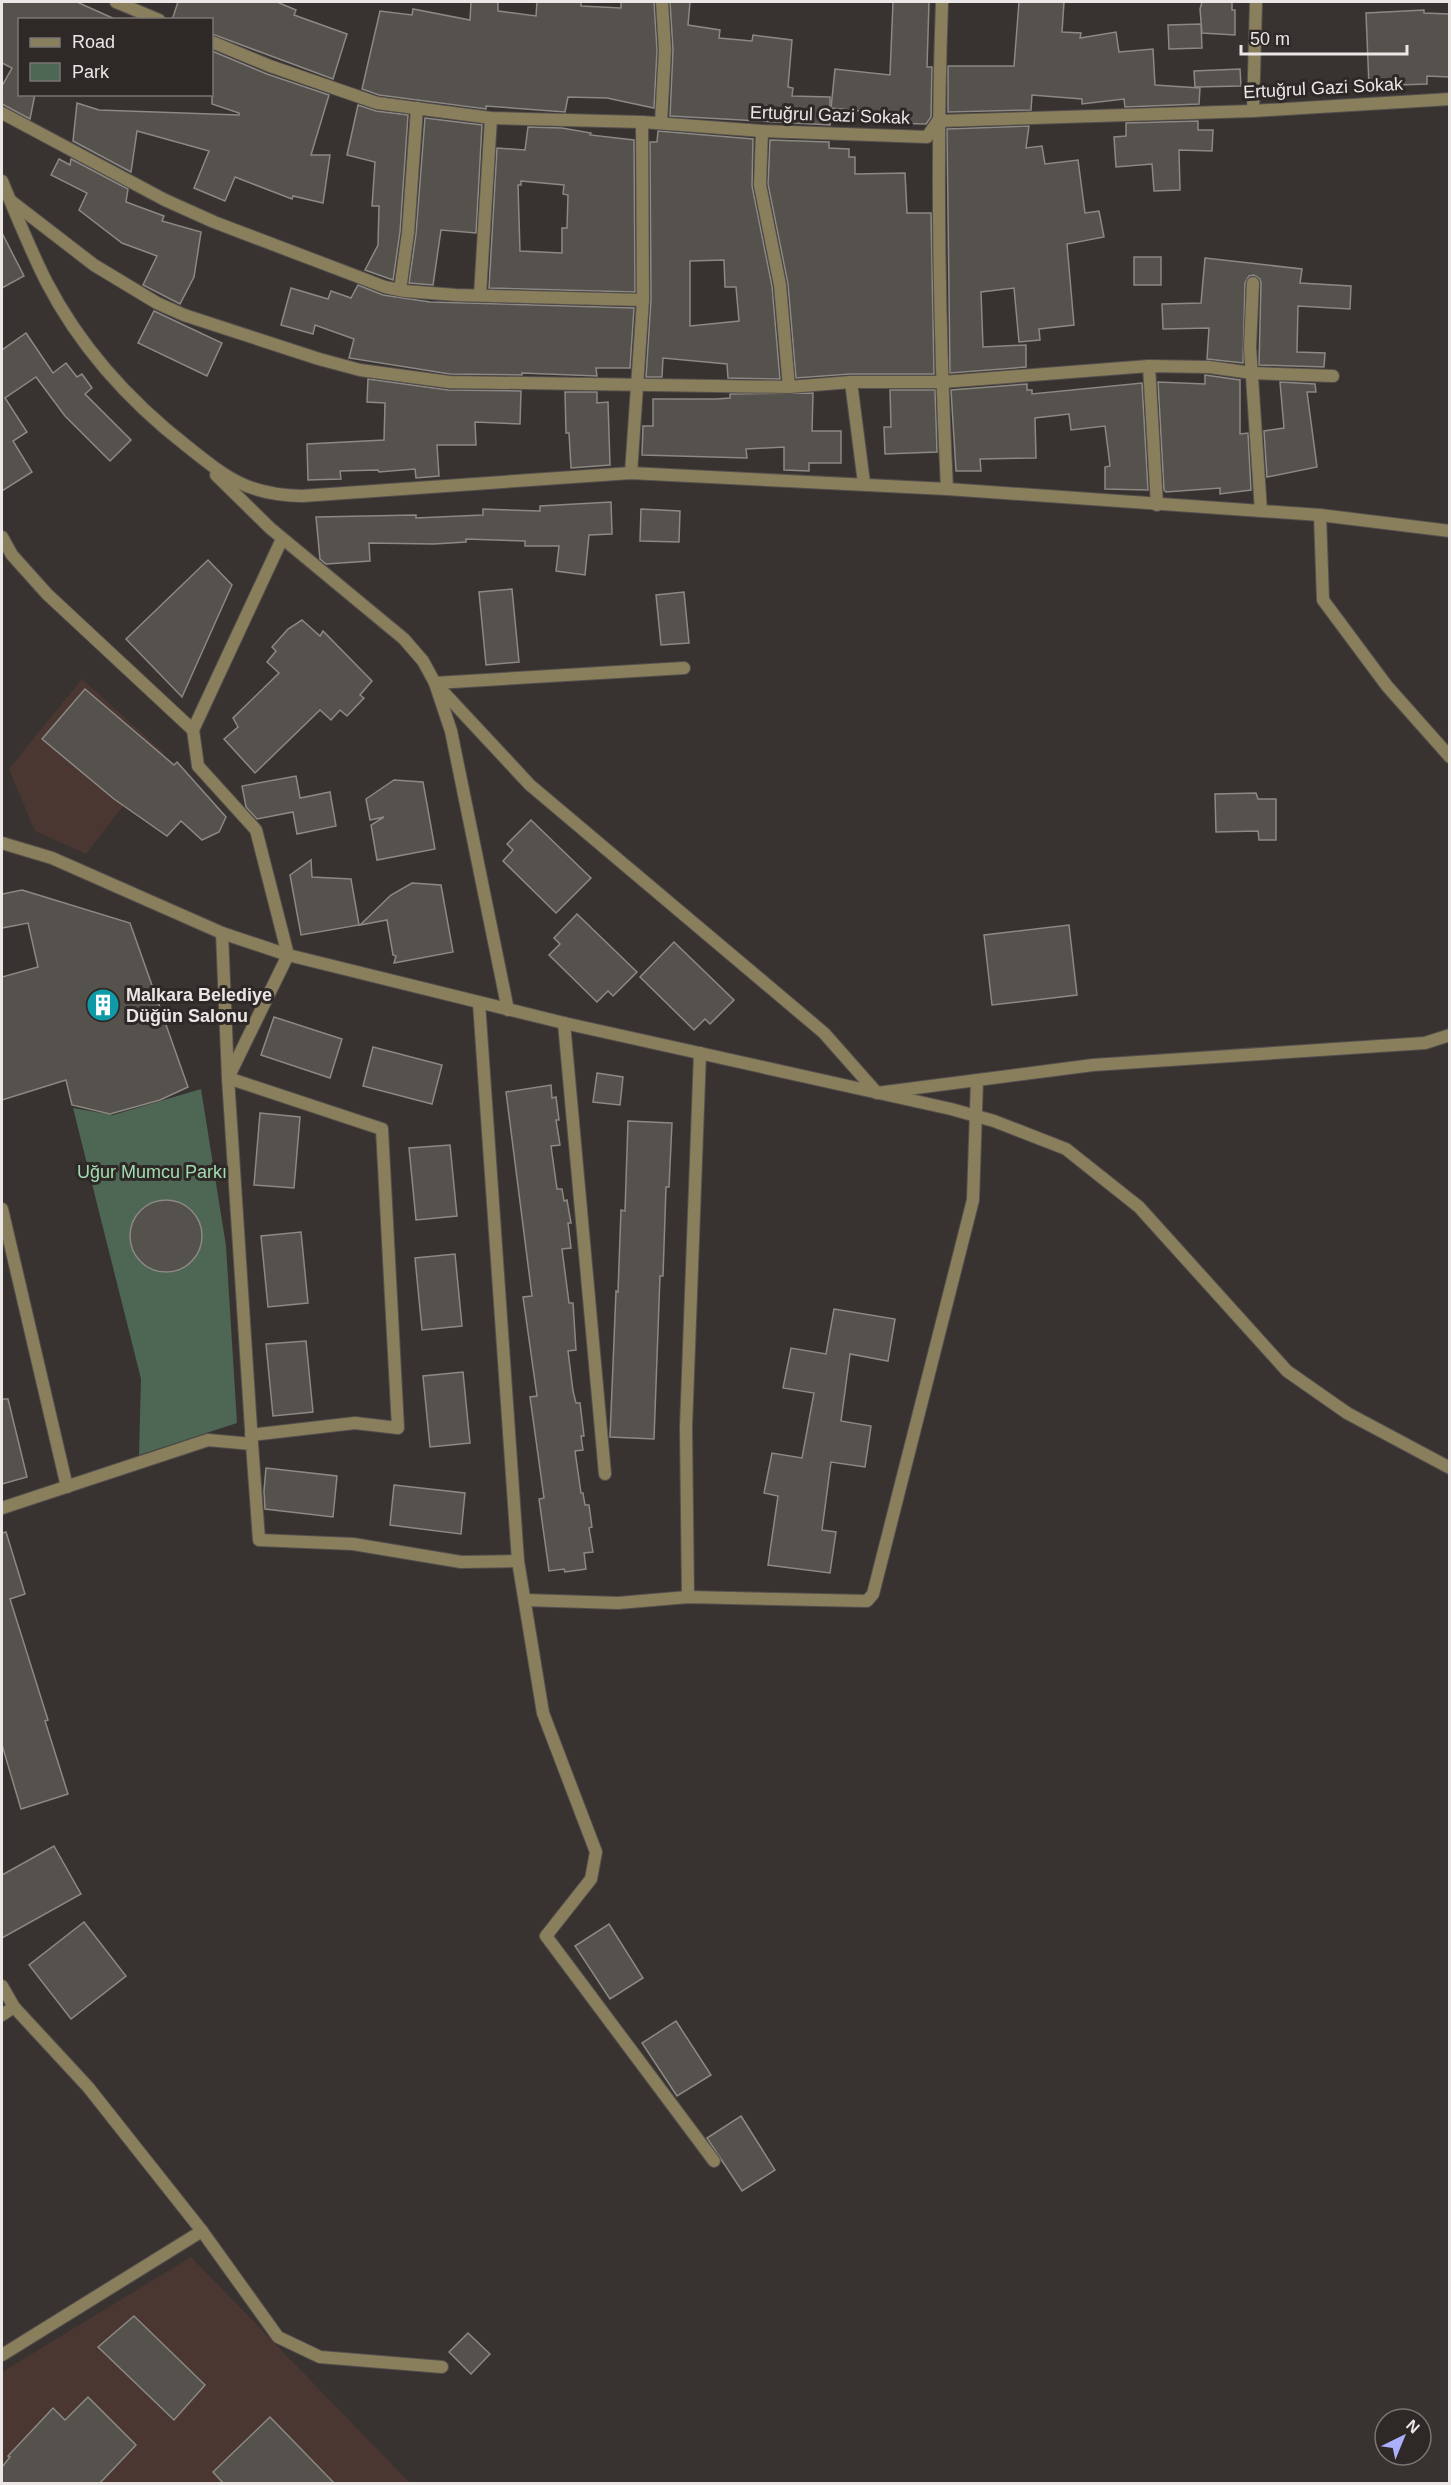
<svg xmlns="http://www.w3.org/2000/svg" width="1451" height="2485" font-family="Arial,sans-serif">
<rect width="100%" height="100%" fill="#383331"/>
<g fill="#4b3732">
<path d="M 82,679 L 164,753 L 86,854 L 35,831 L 9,769 Z"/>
<path d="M 191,2257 L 410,2483 L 2,2484 L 2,2372 Z"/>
</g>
<path fill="#4e6654" d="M 201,1089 L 226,1246 L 237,1423 L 139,1455 L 141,1379 L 73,1108 L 113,1115 Z"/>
<g fill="#55514d" stroke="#8c8883" stroke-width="1.5" fill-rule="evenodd">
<path d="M 2,2 L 77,2 L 117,20 L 20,20 L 20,94 L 35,94 L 30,119 L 2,104 L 2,86 L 12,68 L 2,63 Z"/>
<path d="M 178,2 L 277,2 L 296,10 L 294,15 L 347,34 L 333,79 L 212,34 L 212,20 L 172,20 Z"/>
<path d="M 471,2 L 498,2 L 498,11 L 536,16 L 537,2 L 581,2 L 581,6 L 621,8 L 621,2 L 654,2 L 657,50 L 654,108 L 607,98 L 568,97 L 565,112 L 486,106 L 486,109 L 379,95 L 362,89 L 380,11 L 412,15 L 413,9 L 470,20 Z"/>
<path d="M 670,2 L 690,2 L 688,25 L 720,30 L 719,38 L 752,41 L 753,35 L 792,40 L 788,87 L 793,88 L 792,96 L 830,97 L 830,125 L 670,116 L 673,50 Z"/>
<path d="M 893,2 L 929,2 L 927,67 L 932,67 L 931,117 L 926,124 L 888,123 L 889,114 L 831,108 L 835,69 L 890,75 Z"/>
<path d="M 1019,2 L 1064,2 L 1062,32 L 1081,33 L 1080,38 L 1116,32 L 1119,52 L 1153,49 L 1155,85 L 1200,88 L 1199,104 L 1125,107 L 1124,99 L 1082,104 L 1082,99 L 1032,95 L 1031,110 L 948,112 L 948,66 L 1014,66 Z"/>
<path d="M 1202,2 L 1232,2 L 1232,10 L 1235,10 L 1235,35 L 1202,33 L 1200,9 Z"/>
<path d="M 1424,10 L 1424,13 L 1449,14 L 1449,77 L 1427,76 L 1427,84 L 1369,86 L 1366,13 Z"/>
<path d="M 1201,24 L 1202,48 L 1169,49 L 1168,25 Z"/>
<path d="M 212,51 L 267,74 L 329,95 L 311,155 L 330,155 L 323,203 L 293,196 L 292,199 L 235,177 L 225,201 L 194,188 L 209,151 L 137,131 L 131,172 L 73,141 L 77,103 L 99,110 L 239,115 L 239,113 L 212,104 Z"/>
<path d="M 1240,69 L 1241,86 L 1195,87 L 1194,71 Z"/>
<path d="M 358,105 L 376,111 L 408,115 L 400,232 L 393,280 L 365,270 L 378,245 L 379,206 L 372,206 L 375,162 L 347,155 Z"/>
<path d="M 425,118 L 482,125 L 476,233 L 441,230 L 433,285 L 409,283 L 416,234 Z"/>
<path d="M 1198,121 L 1198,130 L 1213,130 L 1212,151 L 1179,150 L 1180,190 L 1154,191 L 1152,164 L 1116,167 L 1114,137 L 1126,136 L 1126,123 Z"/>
<path d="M 1029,126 L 1026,148 L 1042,146 L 1045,164 L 1078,160 L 1085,213 L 1099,211 L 1104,237 L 1067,244 L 1074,325 L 1039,329 L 1040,340 L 1019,342 L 1014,288 L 981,292 L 983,347 L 1026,345 L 1026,367 L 950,373 L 947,129 Z"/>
<path d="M 528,127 L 562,128 L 591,133 L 590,135 L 634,140 L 635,292 L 489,288 L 497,148 L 525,150 ZM 521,181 L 564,185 L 563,194 L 568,195 L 567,228 L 562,228 L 562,253 L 520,251 L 518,185 L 521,185 Z"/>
<path d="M 658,131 L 753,139 L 752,186 L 772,286 L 780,379 L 728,378 L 727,364 L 663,358 L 662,377 L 646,377 L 651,300 L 650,142 L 657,142 ZM 724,260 L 725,287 L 736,287 L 739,321 L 690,326 L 690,261 Z"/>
<path d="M 770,140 L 829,142 L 829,148 L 849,149 L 849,157 L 855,157 L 855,174 L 905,173 L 907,213 L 931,213 L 934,374 L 850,374 L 796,378 L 788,284 L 768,184 Z"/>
<path d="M 59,159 L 70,165 L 71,159 L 128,189 L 126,202 L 164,216 L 162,221 L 201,232 L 194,277 L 180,304 L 143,285 L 157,256 L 122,243 L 79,210 L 87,193 L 51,175 Z"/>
<path d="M 2,233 L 24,276 L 2,288 Z"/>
<rect x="1134" y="257" width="27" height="28"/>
<path d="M 1205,258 L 1302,269 L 1300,283 L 1351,286 L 1350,309 L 1298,306 L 1297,352 L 1325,353 L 1324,367 L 1259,365 L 1261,283 L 1260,279 L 1254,275 L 1249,276 L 1245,283 L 1243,363 L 1207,359 L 1209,328 L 1163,329 L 1162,304 L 1201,303 Z"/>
<path d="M 358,285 L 383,295 L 430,302 L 634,308 L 630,368 L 596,368 L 597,376 L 522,373 L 522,375 L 450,374 L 349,358 L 354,339 L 315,325 L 313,334 L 281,325 L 291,288 L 328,299 L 331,291 L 351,298 Z"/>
<path d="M 154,311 L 222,343 L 207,376 L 138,343 Z"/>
<path d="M 26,333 L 53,373 L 66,363 L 77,377 L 82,374 L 92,388 L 85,394 L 131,440 L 110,461 L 65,416 L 36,377 L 5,398 L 27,432 L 13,441 L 32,472 L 2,491 L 2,350 Z"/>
<path d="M 1205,375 L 1240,380 L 1240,434 L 1248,433 L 1251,490 L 1220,494 L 1220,488 L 1166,492 L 1164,490 L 1158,382 L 1205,384 Z"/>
<path d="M 368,379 L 448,390 L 521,391 L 520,424 L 475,422 L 476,445 L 437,445 L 439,476 L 416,478 L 415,469 L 379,472 L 378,470 L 340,471 L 341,479 L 308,480 L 307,444 L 384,440 L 385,403 L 367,402 Z"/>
<path d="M 1280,382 L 1315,384 L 1316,392 L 1307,392 L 1317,467 L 1267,477 L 1264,431 L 1284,428 Z"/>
<path d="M 1142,383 L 1148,490 L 1105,489 L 1105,467 L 1110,466 L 1105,426 L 1071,430 L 1069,414 L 1035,418 L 1036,458 L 980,459 L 981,471 L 956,471 L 951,390 L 1027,384 L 1027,390 L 1032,390 L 1032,394 Z"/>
<path d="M 890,390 L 935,390 L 937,452 L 885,454 L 884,427 L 891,427 Z"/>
<path d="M 565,392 L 597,392 L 597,403 L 608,402 L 610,465 L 571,468 L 569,433 L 566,433 Z"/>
<path d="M 813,393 L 812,431 L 841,431 L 841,463 L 809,463 L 809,471 L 784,470 L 784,447 L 746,449 L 747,458 L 642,455 L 643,426 L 653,426 L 653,399 L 716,399 L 730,398 L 730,394 Z"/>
<path d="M 611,502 L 612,534 L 589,535 L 585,575 L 556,571 L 559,546 L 525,546 L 525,541 L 466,539 L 466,542 L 434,544 L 369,543 L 370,561 L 326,564 L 320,559 L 316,517 L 416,515 L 416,518 L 483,515 L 483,509 L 540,511 L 540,506 Z"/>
<path d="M 641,509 L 680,511 L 679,542 L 640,541 Z"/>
<path d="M 208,560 L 232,585 L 182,697 L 126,639 Z"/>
<path d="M 512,589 L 519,662 L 486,665 L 479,592 Z"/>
<path d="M 684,592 L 689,643 L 661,645 L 656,595 Z"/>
<path d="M 302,620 L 320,636 L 323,631 L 372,681 L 360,695 L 364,698 L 347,716 L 340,710 L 331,720 L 320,710 L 255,773 L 224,739 L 238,727 L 233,718 L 279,673 L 267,662 L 276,651 L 272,647 L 288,629 Z"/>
<path d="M 85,689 L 174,765 L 177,762 L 226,817 L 219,832 L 202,840 L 181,821 L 167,836 L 114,799 L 42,739 Z"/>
<path d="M 296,776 L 300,798 L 330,792 L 336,826 L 297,834 L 293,812 L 257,819 L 246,807 L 242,786 Z"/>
<path d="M 394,780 L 423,782 L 435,849 L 377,860 L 371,825 L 384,817 L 370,820 L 366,799 Z"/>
<path d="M 1256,793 L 1258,799 L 1276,799 L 1276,840 L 1259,840 L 1258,831 L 1216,832 L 1215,794 Z"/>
<path d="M 531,820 L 591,878 L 556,913 L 503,861 L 513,850 L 507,844 Z"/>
<path d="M 311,860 L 312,877 L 351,879 L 359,925 L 301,935 L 290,875 Z"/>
<path d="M 412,883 L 441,885 L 453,952 L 394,963 L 396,956 L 393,955 L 387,920 L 360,925 L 391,895 Z"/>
<path d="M 22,890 L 130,923 L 188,1087 L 160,1100 L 110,1114 L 72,1105 L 66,1080 L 2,1100 L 2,977 L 38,967 L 28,923 L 2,928 L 2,894 Z"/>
<path d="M 577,914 L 637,972 L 613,996 L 608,991 L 597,1002 L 549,955 L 560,944 L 554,938 Z"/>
<path d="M 1069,925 L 1077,995 L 992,1005 L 984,935 Z"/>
<path d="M 674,942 L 734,1000 L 710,1024 L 705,1019 L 694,1030 L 640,977 Z"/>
<path d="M 274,1017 L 342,1039 L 330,1078 L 261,1055 Z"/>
<path d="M 373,1047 L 442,1065 L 432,1104 L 363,1086 Z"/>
<path d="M 597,1073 L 623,1077 L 620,1105 L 593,1102 Z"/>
<path d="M 551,1085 L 552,1098 L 556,1097 L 559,1120 L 556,1120 L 560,1145 L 551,1146 L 557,1189 L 562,1189 L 564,1201 L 567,1200 L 571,1223 L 568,1223 L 571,1248 L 562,1249 L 569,1303 L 573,1303 L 576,1350 L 568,1351 L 573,1391 L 576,1403 L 580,1403 L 584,1436 L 581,1436 L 583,1450 L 575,1451 L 581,1493 L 583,1493 L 585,1505 L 589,1505 L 592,1527 L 589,1528 L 593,1552 L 584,1553 L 586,1569 L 565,1572 L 564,1569 L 549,1571 L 539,1499 L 544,1498 L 530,1397 L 537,1396 L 523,1297 L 532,1296 L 506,1092 Z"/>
<path d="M 260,1113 L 300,1117 L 294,1188 L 254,1185 Z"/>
<path d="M 628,1121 L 672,1123 L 669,1187 L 666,1187 L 663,1276 L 660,1276 L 654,1439 L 610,1437 L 616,1291 L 618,1292 L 621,1210 L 625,1211 Z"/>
<path d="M 450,1145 L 457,1216 L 416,1220 L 409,1148 Z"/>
<circle cx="166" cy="1236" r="36"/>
<path d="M 301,1232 L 308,1303 L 268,1307 L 261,1236 Z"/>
<path d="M 455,1254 L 462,1326 L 422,1330 L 415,1258 Z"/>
<path d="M 834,1309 L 895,1319 L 888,1361 L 850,1354 L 841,1421 L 871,1426 L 865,1467 L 831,1462 L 822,1530 L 836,1532 L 830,1573 L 768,1565 L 778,1496 L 764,1493 L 772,1453 L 802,1458 L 814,1393 L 783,1388 L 791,1348 L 826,1354 Z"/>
<path d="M 306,1341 L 313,1412 L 273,1416 L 266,1344 Z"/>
<path d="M 463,1372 L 470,1443 L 430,1447 L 423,1376 Z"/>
<path d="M 2,1399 L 8,1399 L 27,1477 L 2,1484 Z"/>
<path d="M 266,1468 L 337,1476 L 333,1517 L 265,1509 L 264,1491 Z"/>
<path d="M 394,1485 L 465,1493 L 461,1534 L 390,1525 Z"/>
<path d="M 6,1532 L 25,1594 L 10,1599 L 48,1720 L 45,1721 L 68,1794 L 21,1809 L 2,1745 L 2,1533 Z"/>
<path d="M 54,1846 L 81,1894 L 2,1938 L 2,1875 Z"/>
<path d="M 84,1922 L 126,1976 L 71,2019 L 29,1965 Z"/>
<path d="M 609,1924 L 643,1978 L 610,1999 L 575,1946 Z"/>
<path d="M 676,2021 L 711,2075 L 677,2096 L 642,2043 Z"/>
<path d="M 741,2116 L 775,2170 L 742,2191 L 707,2138 Z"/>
<path d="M 134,2316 L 205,2385 L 174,2420 L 98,2347 Z"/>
<path d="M 468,2333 L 490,2354 L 471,2374 L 449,2352 Z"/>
<path d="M 88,2397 L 136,2445 L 99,2484 L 2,2484 L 2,2467 L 10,2457 L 8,2456 L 53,2408 L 65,2420 Z"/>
<path d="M 270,2417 L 335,2484 L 224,2484 L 213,2472 Z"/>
</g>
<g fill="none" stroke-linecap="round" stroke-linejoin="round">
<defs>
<g id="minor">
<path d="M 116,2 L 159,20"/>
<path d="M 942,2 C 936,164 939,326 947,489"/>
<path d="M 212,42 L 270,66 L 377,103 L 491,118 L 642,122 L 762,131 L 927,137 L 938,121 L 1253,111 L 1450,99"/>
<path d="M 1253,111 L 1256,2"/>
<path d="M 2,113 L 165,200 L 214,222 L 385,287 L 405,291 L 456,295 L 643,300"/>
<path d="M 661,123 L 665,50 L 662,2"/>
<path d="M 762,131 L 760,185 L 780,285 L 789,387"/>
<path d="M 2,181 C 16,215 30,249 46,281 C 80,347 130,402 188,447 C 228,479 249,495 302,496 L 631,473 L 947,489 L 1320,515 L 1450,531"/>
<path d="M 11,201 L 94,265 L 157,303 L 184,315 L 319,359 L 360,370 L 449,382 L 789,387 L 851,382 L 942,382 L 1149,366 L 1209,367 L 1252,373 L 1333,376"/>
<path d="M 1253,283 L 1250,347 L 1261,511"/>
<path d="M 400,290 L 408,233 L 417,108"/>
<path d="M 480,295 L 491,118"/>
<path d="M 1149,366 L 1157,505"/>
<path d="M 851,382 L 864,483"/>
<path d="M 631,473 L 643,300 L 642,122"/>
<path d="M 216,475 L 270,528 L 404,639 L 423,661 L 435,683 L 451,731 L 508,1010"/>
<path d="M 1320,515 L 1323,600 L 1387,686 L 1450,757"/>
<path d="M 2,537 L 12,555 L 47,594 L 193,730"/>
<path d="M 435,683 L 530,785 L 824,1033 L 877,1093 L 1093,1065 L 1425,1043 L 1450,1035"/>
<path d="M 435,683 L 684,668"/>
<path d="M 2,843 L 52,858 L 222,933 L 288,955 L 564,1023 L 951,1109 L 994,1121 L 1066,1149 L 1139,1207 L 1287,1371 L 1347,1413 L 1450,1468"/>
<path d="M 222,933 L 228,1078 L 382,1129 L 398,1428 L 355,1423 L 251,1435"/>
<path d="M 479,1003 L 518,1561 L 543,1713 L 596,1852 L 591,1879 L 546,1936 L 714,2161"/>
<path d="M 564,1023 L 605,1474"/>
<path d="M 2,1209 L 67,1487"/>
<path d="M 252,1444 L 228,1078 L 288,955 L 256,830 L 198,766 L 193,730 L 282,539"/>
<path d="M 2,1508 L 208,1440 L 252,1444 L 259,1540 L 353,1544 L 461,1562 L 518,1561"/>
<path d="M 688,1597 L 686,1427 L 700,1053"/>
<path d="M 525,1600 L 618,1603 L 688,1597 L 867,1601 L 873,1594 L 973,1200 L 977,1080"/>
<path d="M 2,1986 L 14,2007 L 88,2087 L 202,2231 L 278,2337 L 320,2357 L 442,2367"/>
<path d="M 2,2015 L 14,2007"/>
<path d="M 2,2355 L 202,2231"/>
</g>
</defs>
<use href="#minor" stroke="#55504e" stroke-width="14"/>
<use href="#minor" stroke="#8a7f5c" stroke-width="12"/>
</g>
<defs>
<symbol id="building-disc" viewBox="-11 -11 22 22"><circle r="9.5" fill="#0f9aa8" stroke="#2e2927"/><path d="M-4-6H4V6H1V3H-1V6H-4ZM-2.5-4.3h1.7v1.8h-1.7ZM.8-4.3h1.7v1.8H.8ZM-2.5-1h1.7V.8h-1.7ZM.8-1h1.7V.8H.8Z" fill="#fff"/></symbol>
</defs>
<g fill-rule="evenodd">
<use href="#building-disc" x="84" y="986" width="38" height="38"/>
</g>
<g text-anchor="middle" stroke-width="6" stroke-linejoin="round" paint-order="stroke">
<g font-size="18" fill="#ebe7e6" stroke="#2e2927">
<text transform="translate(1323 88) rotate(-3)" y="6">Ertuğrul Gazi Sokak</text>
<text transform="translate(830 115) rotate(2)" y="6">Ertuğrul Gazi Sokak</text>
</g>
<g font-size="18" font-weight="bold" fill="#ebe7e6" stroke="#2e2927" text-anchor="start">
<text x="126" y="1001">Malkara Belediye<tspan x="126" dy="21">Düğün Salonu</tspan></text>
</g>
<g font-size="18" fill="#a2ddb1" stroke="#2e2927">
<text x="152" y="1178">Uğur Mumcu Parkı</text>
</g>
</g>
<rect width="1451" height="2485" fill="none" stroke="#ebe7e6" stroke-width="6"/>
<rect x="18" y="18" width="195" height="78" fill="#2e2927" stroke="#7a7573" stroke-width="1.5"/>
<rect x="30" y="38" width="30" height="9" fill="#8a7f5c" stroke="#7a7573" stroke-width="1.5"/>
<text x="72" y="48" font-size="18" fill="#ebe7e6">Road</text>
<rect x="30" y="63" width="30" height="18" fill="#4e6654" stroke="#7a7573" stroke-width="1.5"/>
<text x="72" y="78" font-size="18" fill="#ebe7e6">Park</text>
<g transform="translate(1403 2437) rotate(43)"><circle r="28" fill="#2e2927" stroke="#7a7573" stroke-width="1.5"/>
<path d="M0-4.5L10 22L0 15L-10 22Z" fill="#acaffb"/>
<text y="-9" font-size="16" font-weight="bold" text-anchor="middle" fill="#ebe7e6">N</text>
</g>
<path d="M1241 45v9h166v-9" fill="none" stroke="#ebe7e6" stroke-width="3"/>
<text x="1250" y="45" font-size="18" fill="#ebe7e6" stroke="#2e2927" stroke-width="4.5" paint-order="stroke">50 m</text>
</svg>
